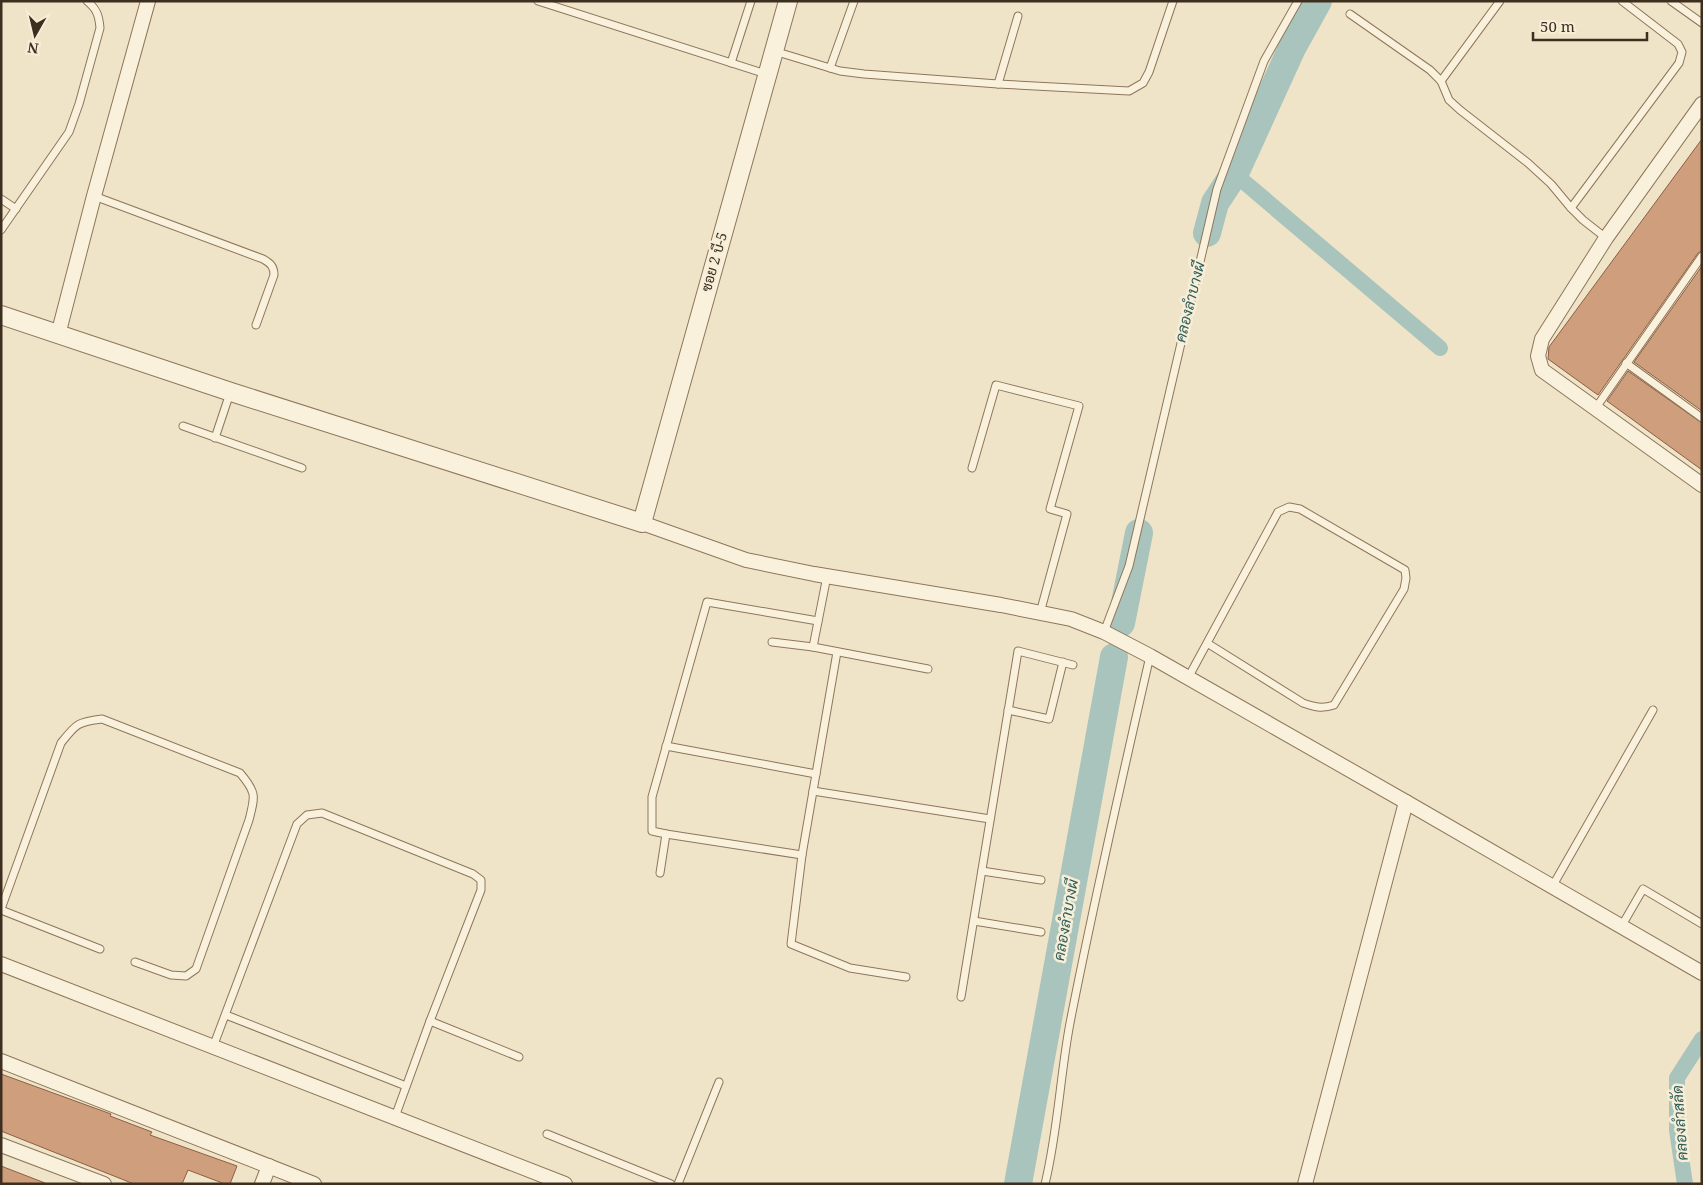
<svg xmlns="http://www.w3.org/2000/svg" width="1703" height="1185" font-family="'Noto Serif',Sarabun,serif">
<rect width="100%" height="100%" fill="#f0e4c8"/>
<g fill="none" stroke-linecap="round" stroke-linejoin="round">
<g stroke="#a9c4bc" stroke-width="16">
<path d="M 1236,171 L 1243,181 L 1440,348"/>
<path d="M 1685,1184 L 1677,1130 L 1677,1078 L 1702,1039"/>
</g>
<g stroke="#a9c4bc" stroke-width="28">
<path d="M 1207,233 L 1215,203 L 1236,171 L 1292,48 L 1318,1"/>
<path d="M 1121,623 L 1139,533"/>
<path d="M 1018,1184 L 1114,657"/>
</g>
</g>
<g fill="#cf9f7d" stroke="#8d5f41">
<path d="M 1702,139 L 1702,251 L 1698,253 L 1598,395 L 1548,359 L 1549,347 Z"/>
<path d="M 1702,266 L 1702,411 L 1634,362 Z"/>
<path d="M 1628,371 L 1702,423 L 1702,470 L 1607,401 Z"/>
<path d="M 1,1074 L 111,1114 L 110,1116 L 152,1132 L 150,1135 L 237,1166 L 230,1184 L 225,1184 L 188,1170 L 182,1184 L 134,1184 L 1,1131 Z"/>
<path d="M 1,1166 L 45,1183 L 45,1184 L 1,1184 Z"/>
</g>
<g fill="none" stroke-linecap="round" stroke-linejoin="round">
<defs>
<g id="service">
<path d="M 538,1 L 766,74"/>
<path d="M 1671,1 L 1702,23"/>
<path d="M 1350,14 L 1430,70 L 1441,81 L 1449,100 L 1460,110 L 1528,163 L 1551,184 L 1571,208 L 1583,220 L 1606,238"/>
<path d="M 774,51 L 840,71 L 864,74 L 998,84 L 1129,91 L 1143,83 L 1149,72 L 1173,1"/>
<path d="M 731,63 L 751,1"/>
<path d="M 830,68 L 854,1"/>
<path d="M 1441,81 L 1500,1"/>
<path d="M 998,84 L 1018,16"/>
<path d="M 94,196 L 263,259 C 270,263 274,266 274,275 L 256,325"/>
<path d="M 1,199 L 16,209"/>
<path d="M 1571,208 L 1679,63 L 1682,52 L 1678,44 L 1622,1"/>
<path d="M 1,230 L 69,132 L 79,104 L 100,28 C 99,16 97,9 87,1"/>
<path d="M 1626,363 L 1702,418"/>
<path d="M 1595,409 L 1702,256"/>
<path d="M 183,426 L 302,468"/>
<path d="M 215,438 L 230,393"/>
<path d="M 972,468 L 996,385 L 1079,406 L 1050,509 L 1067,514 L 1040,613"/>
<path d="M 1104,632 L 1129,566 L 1217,189 L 1264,61 L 1298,1"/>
<path d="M 772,642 L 813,647 L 928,669"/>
<path d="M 813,647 L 827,576"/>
<path d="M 837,652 L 802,855 L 791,944 L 850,968 L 906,977"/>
<path d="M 1188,678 L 1278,512 L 1289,507 L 1300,509 L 1405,570 L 1406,578 L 1404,589 L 1334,705 C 1322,709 1314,707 1303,703 L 1207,643"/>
<path d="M 1008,710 L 1049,719 L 1063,662"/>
<path d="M 666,746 L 816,774"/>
<path d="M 813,791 L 990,819"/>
<path d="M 666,834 L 802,855"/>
<path d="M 982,871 L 1041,880"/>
<path d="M 660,873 L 666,834 L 652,831 L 652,797 L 707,602 L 818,621"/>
<path d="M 1552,887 L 1653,710"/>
<path d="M 1,909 L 61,743 C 76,724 77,722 102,719 L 240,773 C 257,793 255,796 249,820 L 196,969 L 186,976 L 171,975 L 135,962"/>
<path d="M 1,910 L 100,949"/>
<path d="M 974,921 L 1041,932"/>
<path d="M 1621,927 L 1643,889 L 1702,924"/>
<path d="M 961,997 L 1018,651 L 1073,665"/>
<path d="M 226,1015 L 406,1086"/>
<path d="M 430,1021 L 519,1057"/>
<path d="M 213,1047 L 297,824 L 307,815 L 322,813 L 473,874 L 481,880 L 481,890 L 430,1021 L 395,1117"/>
<path d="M 547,1134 L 671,1184"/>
<path d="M 678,1184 L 719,1082"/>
<path d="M 1045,1184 C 1058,1131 1060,1076 1070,1023 C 1094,900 1122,778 1150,656"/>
</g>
<g id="minor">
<path d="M 1702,104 L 1606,238 L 1542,339 L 1538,356 L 1542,370 L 1702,485"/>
<path d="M 58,335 L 94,196 L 148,1"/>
<path d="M 642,523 L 746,560 L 814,574 L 1001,605 L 1071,619 L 1104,632 L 1150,656 L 1406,802 L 1702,973"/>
<path d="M 1,964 L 565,1184"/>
<path d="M 1,1061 L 314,1184"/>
<path d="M 1,1145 L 104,1184"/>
<path d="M 262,1184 L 269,1166"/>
<path d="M 1305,1184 L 1406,802"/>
</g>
<path id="tertiary" d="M 1,315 L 231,392 L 642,523 L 788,1"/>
</defs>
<use href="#service" stroke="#8d765c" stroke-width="9"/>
<use href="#minor" stroke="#8d765c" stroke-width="16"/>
<use href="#tertiary" stroke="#8d765c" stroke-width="20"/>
<use href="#service" stroke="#faf1dc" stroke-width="7"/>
<use href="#minor" stroke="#faf1dc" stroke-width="14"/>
<use href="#tertiary" stroke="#faf1dc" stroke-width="18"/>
</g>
<g text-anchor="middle" stroke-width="5" stroke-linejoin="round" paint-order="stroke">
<g font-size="14" fill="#3d2e20" stroke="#f7eed8">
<text transform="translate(714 262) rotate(-74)" y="5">ซอย 2 บี-5</text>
</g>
<g font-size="15" font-style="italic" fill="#2f5d5a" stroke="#f7eed8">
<text transform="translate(1190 302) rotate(-76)" y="5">คลองลำบางผี</text>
<text transform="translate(1066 920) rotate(-80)" y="5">คลองลำบางผี</text>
<text transform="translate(1680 1123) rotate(-94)" y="5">คลองลำสลัด</text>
</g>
</g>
<rect width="1703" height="1185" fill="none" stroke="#3d2e20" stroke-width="5"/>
<g transform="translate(35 35) rotate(188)" stroke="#f7eed8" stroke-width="4" paint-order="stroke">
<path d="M0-4L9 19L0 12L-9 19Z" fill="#3d2e20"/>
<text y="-8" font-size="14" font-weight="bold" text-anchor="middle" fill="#3d2e20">N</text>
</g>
<path d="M1533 32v8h114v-8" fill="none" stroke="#3d2e20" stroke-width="2.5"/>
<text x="1540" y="32" font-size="15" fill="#3d2e20" stroke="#f7eed8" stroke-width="4" paint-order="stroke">50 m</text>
</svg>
